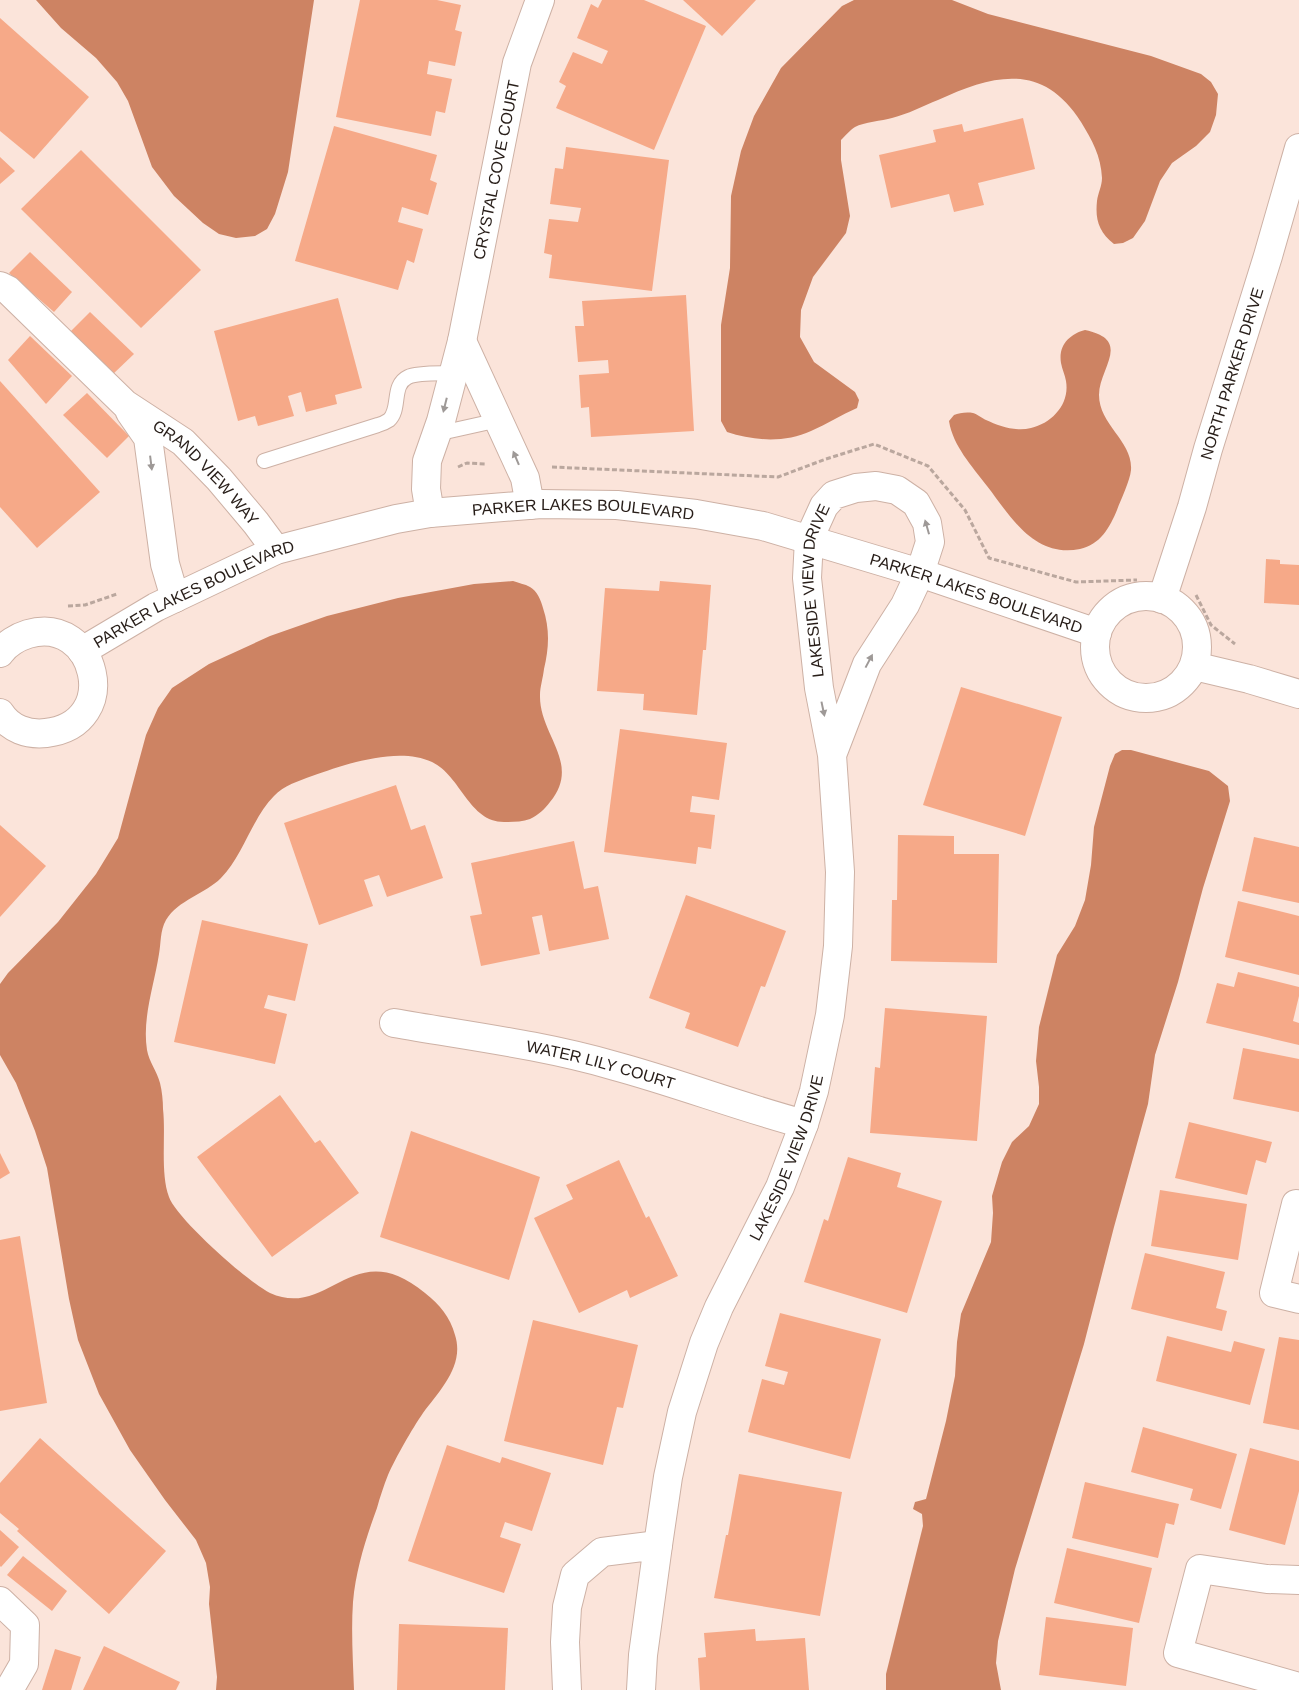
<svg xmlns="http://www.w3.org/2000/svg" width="1299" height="1690" font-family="Arial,sans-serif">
<rect width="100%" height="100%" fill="#fbe4da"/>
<g fill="#cd8363">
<path d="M 36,0 L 314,0 L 288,172 L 275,214 L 267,229 L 255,236 L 236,238 L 219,234 L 203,223 L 174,196 L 152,167 L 128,101 L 117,82 L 96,58 L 61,28 Z"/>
<path d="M 854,0 L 952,0 L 988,14 L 1151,56 L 1201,74 L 1211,82 L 1218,94 L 1216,115 L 1210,132 L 1196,146 L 1172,163 L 1160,181 L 1145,221 L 1133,238 L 1123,243 L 1114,244 C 1099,232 1095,220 1097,201 C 1098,193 1102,186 1102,178 C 1101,156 1092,140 1081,122 C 1043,62 994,74 938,100 C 923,106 908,114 892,118 C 882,121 864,122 855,127 C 850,130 845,136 841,140 L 841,160 L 850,216 L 846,233 L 813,277 L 801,310 L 800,337 L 814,362 L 855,392 L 859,400 L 857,408 C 841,415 827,424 811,431 C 785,443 754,441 727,432 L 721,421 L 721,325 L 730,268 L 731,196 L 741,151 L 754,116 L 781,68 L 842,6 Z"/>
<path d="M 1085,330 C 1133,340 1099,368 1099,395 C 1099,425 1133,441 1131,470 C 1130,481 1121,499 1117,510 C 1110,527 1100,545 1080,549 C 1034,558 1011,517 987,486 C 972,466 953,446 949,421 L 954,415 C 959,413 966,412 973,413 C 977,414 982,418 986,420 C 999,426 1016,432 1031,428 C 1052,423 1070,404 1066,381 C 1065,375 1062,369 1061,363 C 1058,345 1070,334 1085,330 Z"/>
<path d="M 513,581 C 518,583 525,584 530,587 C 537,591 541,600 543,608 C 550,629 549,648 544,669 C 543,678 540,687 540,695 C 539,735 582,763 550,802 C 545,809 538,815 530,819 C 522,822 512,822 504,822 C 469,822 461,776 432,762 C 398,746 346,764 312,776 C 299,781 284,785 274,796 C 252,818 243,856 221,878 C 205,894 178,900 166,920 C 160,930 161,944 159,954 C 154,986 142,1018 147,1050 C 149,1062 157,1071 160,1083 C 162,1091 163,1101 163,1109 C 166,1135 160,1173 169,1197 C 176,1218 249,1283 270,1293 C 329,1320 353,1233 425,1293 C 440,1305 450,1317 455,1335 C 465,1366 439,1391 423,1413 C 412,1429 396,1457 388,1475 C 384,1485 380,1497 377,1508 C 366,1538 356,1569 353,1602 C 351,1631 353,1661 354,1690 L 216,1690 L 217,1677 L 209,1604 L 210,1587 L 206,1563 L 196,1540 L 165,1500 L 130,1450 L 99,1394 L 78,1340 L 69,1299 L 47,1168 L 35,1131 L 16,1083 L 0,1055 L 0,984 L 8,973 L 58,922 L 96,874 L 118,838 L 146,735 L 158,708 L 172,688 L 209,664 L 270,636 L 327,616 L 398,598 L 474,584 Z"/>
<path d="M 1122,750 L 1131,750 L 1209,771 L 1228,786 L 1230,801 L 1203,888 L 1178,982 L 1155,1055 L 1148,1104 L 1114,1227 L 1084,1344 L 1015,1569 L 998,1641 L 996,1663 L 1001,1690 L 886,1690 L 886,1674 L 923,1526 L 922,1514 L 913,1509 L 915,1502 L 926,1499 L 946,1421 L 955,1376 L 957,1342 L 961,1314 L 991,1242 L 993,1213 L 992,1196 L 1002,1162 L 1012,1142 L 1029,1126 L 1039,1104 L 1039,1087 L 1036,1061 L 1039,1027 L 1057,955 L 1075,926 L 1085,900 L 1091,865 L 1094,827 L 1110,766 L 1115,754 Z"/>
</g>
<g fill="#f6a988">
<path d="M 360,0 L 437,0 L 461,5 L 455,30 L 462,32 L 455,66 L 429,61 L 427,74 L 452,79 L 445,113 L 436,111 L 431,136 L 336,117 Z"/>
<path d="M 602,0 L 644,0 L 706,26 L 654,150 L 556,108 L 566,86 L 559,82 L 573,52 L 602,64 L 608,51 L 577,38 L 591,4 L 598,8 Z"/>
<path d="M 683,0 L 756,0 L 722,36 Z"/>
<path d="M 0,18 L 89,97 L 34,159 L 0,131 Z"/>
<path d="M 1023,118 L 1035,169 L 978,183 L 984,205 L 954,212 L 949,194 L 891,208 L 879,155 L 936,142 L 933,130 L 962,124 L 964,132 Z"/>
<path d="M 334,126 L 437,155 L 430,180 L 437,183 L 428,215 L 402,207 L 398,222 L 423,229 L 414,263 L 407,260 L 398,290 L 295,261 Z"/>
<path d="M 566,147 L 669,160 L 652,291 L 549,278 L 552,255 L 544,253 L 549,219 L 578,222 L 581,208 L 550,204 L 555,168 L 563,169 Z"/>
<path d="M 81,150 L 201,270 L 141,328 L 21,209 Z"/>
<path d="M 0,157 L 15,171 L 0,184 Z"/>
<path d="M 30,252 L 72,292 L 54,312 L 9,273 Z"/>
<path d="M 686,295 L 694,431 L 591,437 L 589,407 L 581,408 L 579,375 L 609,373 L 608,360 L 578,362 L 575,326 L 584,326 L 582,301 Z"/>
<path d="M 338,298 L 362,388 L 335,395 L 337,404 L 306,412 L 301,392 L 288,396 L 294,416 L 258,426 L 255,416 L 238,421 L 214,331 Z"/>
<path d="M 90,312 L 134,354 L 112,375 L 70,332 Z"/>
<path d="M 30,336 L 72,376 L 46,404 L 8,360 Z"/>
<path d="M 0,381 L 100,492 L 37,548 L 0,507 Z"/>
<path d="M 87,393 L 129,436 L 107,458 L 63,415 Z"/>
<path d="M 1266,559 L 1280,560 L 1280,564 L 1299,565 L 1299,605 L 1264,603 Z"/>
<path d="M 660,581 L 711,585 L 706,650 L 703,650 L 697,715 L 643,710 L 644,694 L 597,691 L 605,588 L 659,591 Z"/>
<path d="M 961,687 L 1062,717 L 1025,836 L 923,805 Z"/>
<path d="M 620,729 L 727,743 L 719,800 L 692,796 L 690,812 L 715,815 L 711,849 L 698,847 L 696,864 L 604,852 Z"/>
<path d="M 396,785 L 411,830 L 425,825 L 443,878 L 387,897 L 379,875 L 364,880 L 373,906 L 319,925 L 284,823 Z"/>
<path d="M 0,825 L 46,866 L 0,917 Z"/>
<path d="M 898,835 L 954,836 L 954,854 L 999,854 L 997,963 L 891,961 L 892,900 L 897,900 Z"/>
<path d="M 1254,837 L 1299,847 L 1299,903 L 1242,891 Z"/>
<path d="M 574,841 L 584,889 L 598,886 L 609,939 L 549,951 L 542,915 L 532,917 L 540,954 L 481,966 L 470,916 L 482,914 L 471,863 Z"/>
<path d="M 686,895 L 786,931 L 765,987 L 761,986 L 738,1047 L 685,1028 L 690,1013 L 649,998 Z"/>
<path d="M 1238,901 L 1299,916 L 1299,975 L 1225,957 Z"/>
<path d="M 202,920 L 308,944 L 295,1001 L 268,995 L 264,1008 L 287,1014 L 275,1064 L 174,1042 Z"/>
<path d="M 1238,972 L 1299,987 L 1299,996 L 1293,1021 L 1299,1023 L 1299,1045 L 1206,1023 L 1217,983 L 1234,987 Z"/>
<path d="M 885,1008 L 987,1016 L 977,1141 L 870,1133 L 875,1067 L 880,1068 Z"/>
<path d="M 1243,1048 L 1299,1059 L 1299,1112 L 1233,1099 Z"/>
<path d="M 280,1095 L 315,1143 L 320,1140 L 359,1193 L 272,1257 L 197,1157 Z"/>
<path d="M 1189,1122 L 1272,1142 L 1266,1163 L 1256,1160 L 1247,1195 L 1175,1178 Z"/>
<path d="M 411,1131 L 540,1177 L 509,1280 L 380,1237 Z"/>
<path d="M 0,1153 L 10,1173 L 0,1179 Z"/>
<path d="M 848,1157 L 901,1173 L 897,1187 L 942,1201 L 907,1313 L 804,1282 L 824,1219 L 828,1221 Z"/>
<path d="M 619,1160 L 646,1218 L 649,1216 L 678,1276 L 630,1298 L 627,1290 L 579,1313 L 534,1218 L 573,1199 L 566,1185 Z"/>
<path d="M 1160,1190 L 1247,1204 L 1238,1260 L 1151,1246 Z"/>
<path d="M 20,1236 L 47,1403 L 0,1411 L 0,1240 Z"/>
<path d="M 1145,1253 L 1225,1272 L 1216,1308 L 1227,1311 L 1222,1331 L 1131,1309 Z"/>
<path d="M 780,1313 L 881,1339 L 850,1459 L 748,1432 L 762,1379 L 784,1385 L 788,1372 L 765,1366 Z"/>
<path d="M 533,1320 L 638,1345 L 623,1408 L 617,1407 L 603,1465 L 504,1441 Z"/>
<path d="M 1167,1336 L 1231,1352 L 1234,1341 L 1265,1349 L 1250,1405 L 1156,1381 Z"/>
<path d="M 1279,1337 L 1299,1340 L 1299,1430 L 1263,1423 Z"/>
<path d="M 1143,1427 L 1237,1454 L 1221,1509 L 1190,1500 L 1193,1489 L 1131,1472 Z"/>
<path d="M 40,1438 L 166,1551 L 109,1614 L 17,1531 L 19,1529 L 0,1513 L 0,1483 Z"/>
<path d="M 447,1445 L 500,1463 L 502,1457 L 551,1473 L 532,1531 L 505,1522 L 500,1537 L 521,1544 L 504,1593 L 408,1561 Z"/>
<path d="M 1250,1448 L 1299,1461 L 1299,1491 L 1285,1545 L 1229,1530 Z"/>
<path d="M 739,1474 L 842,1492 L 820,1616 L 714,1598 L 726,1535 L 728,1535 Z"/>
<path d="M 1085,1482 L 1179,1504 L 1174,1525 L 1166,1523 L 1158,1558 L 1072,1538 Z"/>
<path d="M 0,1530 L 19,1547 L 1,1567 L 0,1566 Z"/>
<path d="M 1067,1548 L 1152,1568 L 1139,1623 L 1054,1603 Z"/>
<path d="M 23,1556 L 67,1591 L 52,1611 L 7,1575 Z"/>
<path d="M 1046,1617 L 1133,1628 L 1126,1686 L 1039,1675 Z"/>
<path d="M 399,1624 L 508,1628 L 505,1690 L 397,1690 Z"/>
<path d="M 755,1629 L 756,1641 L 805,1638 L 809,1690 L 700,1690 L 698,1658 L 706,1657 L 704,1633 Z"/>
<path d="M 104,1646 L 180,1682 L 176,1690 L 83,1690 Z"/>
<path d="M 55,1649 L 81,1657 L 71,1690 L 42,1690 Z"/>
</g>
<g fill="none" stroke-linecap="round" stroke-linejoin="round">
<defs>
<g id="service">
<path d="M 436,434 L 499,420"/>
<path d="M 264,461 L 378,425 C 382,424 386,422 389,420 C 401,409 391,385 408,377 C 419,372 444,374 456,373"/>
</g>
<g id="minor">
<path id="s1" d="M 0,286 L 8,290 L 125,404 L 183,442 L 219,479 L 256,523 L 276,550"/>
<path d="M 462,341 L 525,478 L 530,505"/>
<path d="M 130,412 L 148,438 L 165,564 L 175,598"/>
<path id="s2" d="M 430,513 L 426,489 L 427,461 L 441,421 L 462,341 L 517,63 L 540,0"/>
<circle cx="1146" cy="647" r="51"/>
<path id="s3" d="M 1162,599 L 1192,507 L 1208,449 L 1268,256 L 1299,148"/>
<path id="s4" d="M 82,651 L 156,607 L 276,550 L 396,519 L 430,513 L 541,504 L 617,505 L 696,514 L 763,526 L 920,573 L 1097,633"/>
<path d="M 0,653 C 6,644 18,637 28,634 C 96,614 124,724 46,733 C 28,735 10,729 0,713"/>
<path d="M 1194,666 L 1249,679 L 1299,694"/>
<path id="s5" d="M 394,1023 C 468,1036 543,1045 615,1066 C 678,1083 740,1107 804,1124"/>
<path d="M 1299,1205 L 1296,1204 L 1274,1293 L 1299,1299"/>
<path id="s6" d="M 658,1545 L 668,1477 L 682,1412 L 704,1343 L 719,1307 L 780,1187 L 804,1124 L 814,1091 L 830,1015 L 838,946 L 840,872 L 832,755 L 819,688 L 807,578 L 809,539 L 824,506 L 834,495 L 856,488 L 876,486 L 897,490 L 916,503 L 927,523 L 930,542 L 920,573 L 905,605 L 867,664 L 832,755"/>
<path d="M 1299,1580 L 1267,1579 L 1200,1569 L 1178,1653 L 1299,1687"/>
<path d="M 0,1601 L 25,1625 L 24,1664 L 9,1690"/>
<path d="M 567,1690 L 565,1642 L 567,1607 L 575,1575 L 602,1552 L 658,1545 L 643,1655 L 641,1690"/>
</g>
</defs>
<use href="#service" stroke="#cdb1a5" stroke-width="16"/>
<use href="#minor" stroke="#cdb1a5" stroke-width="30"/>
<g stroke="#baa79e" stroke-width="3" stroke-dasharray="5 2.5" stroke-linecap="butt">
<path d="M 458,467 L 467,463 L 486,464"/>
<path d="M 552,467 L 778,477 L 826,459 L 874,444 L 928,466 L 965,510 L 989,558 L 1076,582 L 1137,580"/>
<path d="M 1196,595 L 1211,625 L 1235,644"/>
<path d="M 68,606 L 85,605 L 117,594"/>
</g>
<use href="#service" stroke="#fff" stroke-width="14"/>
<use href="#minor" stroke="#fff" stroke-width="28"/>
</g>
<defs><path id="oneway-solid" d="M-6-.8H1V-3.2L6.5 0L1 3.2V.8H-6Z" transform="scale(1.25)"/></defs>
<g fill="#9e9997">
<use href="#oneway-solid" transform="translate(445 405) rotate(104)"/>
<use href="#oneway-solid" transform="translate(516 458) rotate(-113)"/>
<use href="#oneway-solid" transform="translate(151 463) rotate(83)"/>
<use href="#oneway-solid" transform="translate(927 527) rotate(-106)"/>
<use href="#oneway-solid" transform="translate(869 661) rotate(-62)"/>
<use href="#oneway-solid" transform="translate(823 709) rotate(78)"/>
</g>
<g text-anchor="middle" stroke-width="4.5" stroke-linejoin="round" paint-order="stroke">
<g font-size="16" fill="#271d18" stroke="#fbf5f3">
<text dy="6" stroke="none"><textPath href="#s2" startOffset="352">CRYSTAL COVE COURT</textPath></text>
<text dy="6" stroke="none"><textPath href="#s3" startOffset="236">NORTH PARKER DRIVE</textPath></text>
<text dy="6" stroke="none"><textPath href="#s1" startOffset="279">GRAND VIEW WAY</textPath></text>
<text dy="6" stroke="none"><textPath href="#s4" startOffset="531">PARKER LAKES BOULEVARD</textPath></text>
<text dy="6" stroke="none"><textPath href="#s6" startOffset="989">LAKESIDE VIEW DRIVE</textPath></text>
<text dy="6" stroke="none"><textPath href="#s4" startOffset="936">PARKER LAKES BOULEVARD</textPath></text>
<text dy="6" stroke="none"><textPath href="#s4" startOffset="126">PARKER LAKES BOULEVARD</textPath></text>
<text dy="6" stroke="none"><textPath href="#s5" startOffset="211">WATER LILY COURT</textPath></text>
<text dy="6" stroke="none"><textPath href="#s6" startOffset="411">LAKESIDE VIEW DRIVE</textPath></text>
</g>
</g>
</svg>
